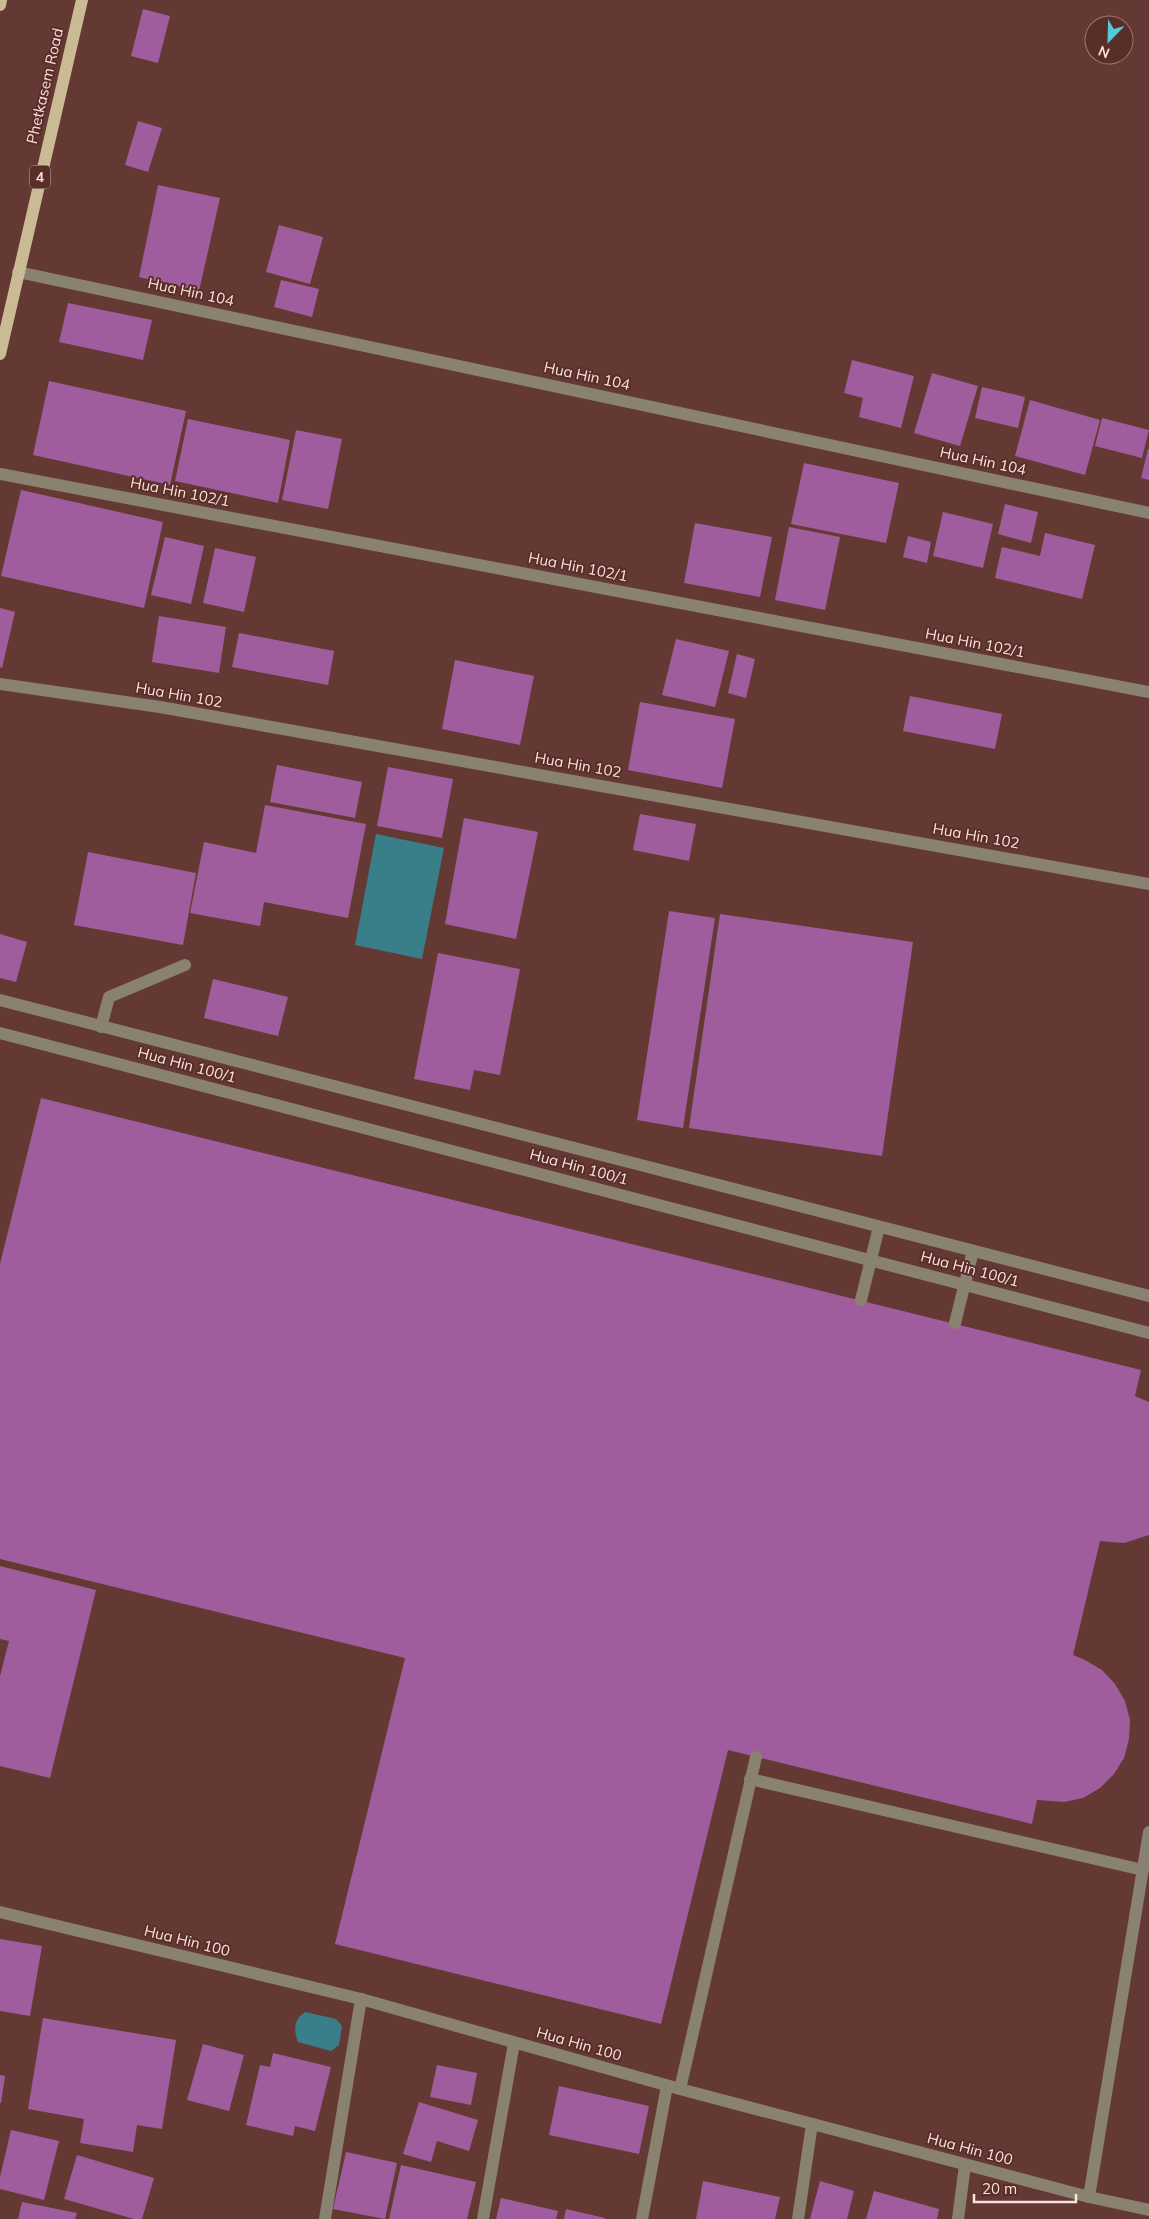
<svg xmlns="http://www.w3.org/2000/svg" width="1149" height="2219" font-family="Mulish,sans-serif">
<rect width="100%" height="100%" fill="#653933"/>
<g fill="#387f8a">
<path d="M 376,834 L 444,848 L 422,959 L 355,945 Z"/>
<path d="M 305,2012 L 336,2019 L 342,2026 L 339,2045 L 331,2051 L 298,2042 C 293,2029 294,2020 305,2012 Z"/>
</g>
<g fill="#9f5d9d">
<path d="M 143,9 L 170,16 L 158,63 L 131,56 Z"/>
<path d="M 138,121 L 162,128 L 148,172 L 125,165 Z"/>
<path d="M 158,185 L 220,198 L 199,291 L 139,277 Z"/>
<path d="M 279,225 L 323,237 L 310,284 L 266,272 Z"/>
<path d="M 281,280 L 319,289 L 312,317 L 274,307 Z"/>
<path d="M 68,303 L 152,320 L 143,360 L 59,342 Z"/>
<path d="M 852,360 L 914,376 L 901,428 L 859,417 L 863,398 L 844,393 Z"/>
<path d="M 932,373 L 978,386 L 960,446 L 914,433 Z"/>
<path d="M 49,381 L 186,411 L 170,485 L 33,455 Z"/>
<path d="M 982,387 L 1025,397 L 1018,428 L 975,418 Z"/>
<path d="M 1030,400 L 1100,420 L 1085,475 L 1015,456 Z"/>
<path d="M 1102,418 L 1149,430 L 1142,458 L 1095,446 Z"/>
<path d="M 188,419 L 290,440 L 278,503 L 175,481 Z"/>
<path d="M 296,430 L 342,439 L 328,509 L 282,500 Z"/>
<path d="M 1148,449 L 1149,449 L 1149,480 L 1141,478 Z"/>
<path d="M 804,463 L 899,483 L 886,543 L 791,524 Z"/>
<path d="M 21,490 L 163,522 L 144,608 L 1,576 Z"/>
<path d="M 1005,504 L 1038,512 L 1031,543 L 998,534 Z"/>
<path d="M 943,512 L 993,524 L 983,568 L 933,556 Z"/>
<path d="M 695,523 L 772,537 L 760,597 L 684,583 Z"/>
<path d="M 789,527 L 840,537 L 825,610 L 775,600 Z"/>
<path d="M 1045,533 L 1095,545 L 1082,599 L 995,578 L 1002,547 L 1040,556 Z"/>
<path d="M 908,536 L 931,542 L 927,563 L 903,557 Z"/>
<path d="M 165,537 L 204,546 L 191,604 L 151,595 Z"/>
<path d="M 215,548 L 256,557 L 244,612 L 203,603 Z"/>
<path d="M 0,608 L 15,612 L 2,668 L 0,667 Z"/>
<path d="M 159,616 L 226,627 L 219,673 L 152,662 Z"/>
<path d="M 239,633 L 334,651 L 328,685 L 232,667 Z"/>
<path d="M 676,639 L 729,651 L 715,707 L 662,695 Z"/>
<path d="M 737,654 L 755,659 L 746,698 L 728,693 Z"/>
<path d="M 455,660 L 534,676 L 520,745 L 442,729 Z"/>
<path d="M 910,696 L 1002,714 L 995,749 L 903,731 Z"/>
<path d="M 640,702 L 735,719 L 722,788 L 628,770 Z"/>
<path d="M 277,765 L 362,782 L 355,818 L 270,802 Z"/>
<path d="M 388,767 L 453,779 L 442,838 L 377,826 Z"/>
<path d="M 265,805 L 366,824 L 348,918 L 264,902 L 260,926 L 190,913 L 204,842 L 256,853 Z"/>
<path d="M 640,814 L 696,824 L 689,861 L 633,850 Z"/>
<path d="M 464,818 L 538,832 L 516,939 L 445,924 Z"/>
<path d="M 88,852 L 196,873 L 183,945 L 74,925 Z"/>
<path d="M 669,911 L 715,918 L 683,1128 L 637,1120 Z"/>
<path d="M 720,914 L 913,942 L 882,1156 L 689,1128 Z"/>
<path d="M 0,934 L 27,942 L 16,982 L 0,978 Z"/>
<path d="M 438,953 L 520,969 L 500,1075 L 474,1070 L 470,1090 L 414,1079 Z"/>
<path d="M 213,979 L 288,997 L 278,1036 L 204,1018 Z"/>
<path d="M 41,1098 L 1141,1370 L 1135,1396 L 1149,1402 L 1149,1535 L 1124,1543 L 1100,1541 L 1073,1655 L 1085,1660 L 1102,1670 L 1115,1684 L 1125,1701 L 1130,1720 L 1129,1739 L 1124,1758 L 1114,1774 L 1100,1788 L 1083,1798 L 1064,1802 L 1037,1800 L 1032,1824 L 728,1750 L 661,2024 L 335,1944 L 405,1658 L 0,1559 L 0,1264 Z"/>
<path d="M 0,1566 L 96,1590 L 50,1778 L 0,1766 L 0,1676 L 9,1641 L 0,1639 Z"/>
<path d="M 0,1939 L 42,1946 L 30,2016 L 0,2011 Z"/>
<path d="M 43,2018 L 176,2040 L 162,2129 L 137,2125 L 133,2152 L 80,2143 L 84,2119 L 28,2109 Z"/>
<path d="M 203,2044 L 244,2055 L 229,2111 L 187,2100 Z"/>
<path d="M 273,2053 L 331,2067 L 315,2131 L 295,2126 L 293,2136 L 246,2125 L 260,2065 L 270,2067 Z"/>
<path d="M 437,2065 L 477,2073 L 471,2105 L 430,2097 Z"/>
<path d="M 0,2075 L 5,2076 L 1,2103 L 0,2103 Z"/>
<path d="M 559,2086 L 649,2106 L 639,2154 L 549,2135 Z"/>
<path d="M 419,2102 L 478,2120 L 469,2151 L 437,2141 L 431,2162 L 403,2154 Z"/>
<path d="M 11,2130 L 59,2141 L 44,2200 L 0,2189 L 0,2177 Z"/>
<path d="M 346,2152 L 397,2163 L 385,2219 L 333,2209 Z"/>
<path d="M 77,2155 L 154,2178 L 142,2219 L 134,2219 L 64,2199 Z"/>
<path d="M 401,2165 L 476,2182 L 467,2219 L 389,2219 Z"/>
<path d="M 703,2181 L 780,2197 L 775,2219 L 696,2219 Z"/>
<path d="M 820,2181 L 854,2191 L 847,2219 L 810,2219 Z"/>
<path d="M 874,2191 L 939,2209 L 937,2219 L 866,2219 Z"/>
<path d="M 501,2198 L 558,2211 L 556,2219 L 496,2219 Z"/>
<path d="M 22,2202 L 77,2213 L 75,2219 L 18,2219 Z"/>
<path d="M 566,2209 L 605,2218 L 605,2219 L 564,2219 Z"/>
</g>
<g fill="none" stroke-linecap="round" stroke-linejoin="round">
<g stroke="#8a8270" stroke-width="12">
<path d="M 18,272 L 1149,513"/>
<path d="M 0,474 L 1149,692"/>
<path d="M 0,684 L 160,707 L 1149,884"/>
<path d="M 0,1000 L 1149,1296"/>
<path d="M 101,1027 L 109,997 L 185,965"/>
<path d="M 0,1033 L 1149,1333"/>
<path d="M 861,1300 L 879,1227"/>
<path d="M 955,1323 L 973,1251"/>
<path d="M 750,1779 L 1143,1870"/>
<path d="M 0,1912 L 361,1999 L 680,2089 L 1089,2197 L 1149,2210"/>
<path d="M 680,2089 L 756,1757"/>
<path d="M 1089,2197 L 1149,1832"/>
<path d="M 325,2219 L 361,1999"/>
<path d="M 483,2219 L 514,2043"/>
<path d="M 642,2219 L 667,2086"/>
<path d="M 798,2219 L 812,2124"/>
<path d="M 958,2219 L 965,2165"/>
</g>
<g stroke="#cbbb95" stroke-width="12">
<path d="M 0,5 L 1,0"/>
<path d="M 0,354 L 82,0"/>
</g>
</g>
<g text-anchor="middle" stroke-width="4" stroke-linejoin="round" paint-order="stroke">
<rect fill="#592e29" stroke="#ccaba7" stroke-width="1" x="30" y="165.5" width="20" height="23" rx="4"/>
<g font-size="14" font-weight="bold" fill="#fde1dd">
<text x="40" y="182">4</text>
</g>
<g font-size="15" fill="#fde1dd" stroke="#592e29">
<text transform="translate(45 86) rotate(-77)" y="5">Phetkasem Road</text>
<text transform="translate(191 292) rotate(12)" y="5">Hua Hin 104</text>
<text transform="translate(587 376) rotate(12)" y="5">Hua Hin 104</text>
<text transform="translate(983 461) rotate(12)" y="5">Hua Hin 104</text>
<text transform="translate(180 492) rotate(11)" y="5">Hua Hin 102/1</text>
<text transform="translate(578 567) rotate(11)" y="5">Hua Hin 102/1</text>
<text transform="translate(975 643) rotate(11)" y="5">Hua Hin 102/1</text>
<text transform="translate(179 695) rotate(10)" y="5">Hua Hin 102</text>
<text transform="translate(578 765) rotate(10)" y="5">Hua Hin 102</text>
<text transform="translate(976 836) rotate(10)" y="5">Hua Hin 102</text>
<text transform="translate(187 1065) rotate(15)" y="5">Hua Hin 100/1</text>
<text transform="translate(579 1167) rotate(15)" y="5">Hua Hin 100/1</text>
<text transform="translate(970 1269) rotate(15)" y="5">Hua Hin 100/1</text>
<text transform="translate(187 1941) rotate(14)" y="5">Hua Hin 100</text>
<text transform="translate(579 2044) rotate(16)" y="5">Hua Hin 100</text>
<text transform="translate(970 2149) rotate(15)" y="5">Hua Hin 100</text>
</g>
</g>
<g transform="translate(1109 40) rotate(203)"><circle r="24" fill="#592e29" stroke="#9b7671"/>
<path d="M0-4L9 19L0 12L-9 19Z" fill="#53cadc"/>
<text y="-8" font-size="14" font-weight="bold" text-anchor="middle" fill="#fde1dd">N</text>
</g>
<path d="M974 2194v8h102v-8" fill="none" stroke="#fde1dd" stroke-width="2.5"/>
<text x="982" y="2194" font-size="15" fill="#fde1dd" stroke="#592e29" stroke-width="4" paint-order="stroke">20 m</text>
</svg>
